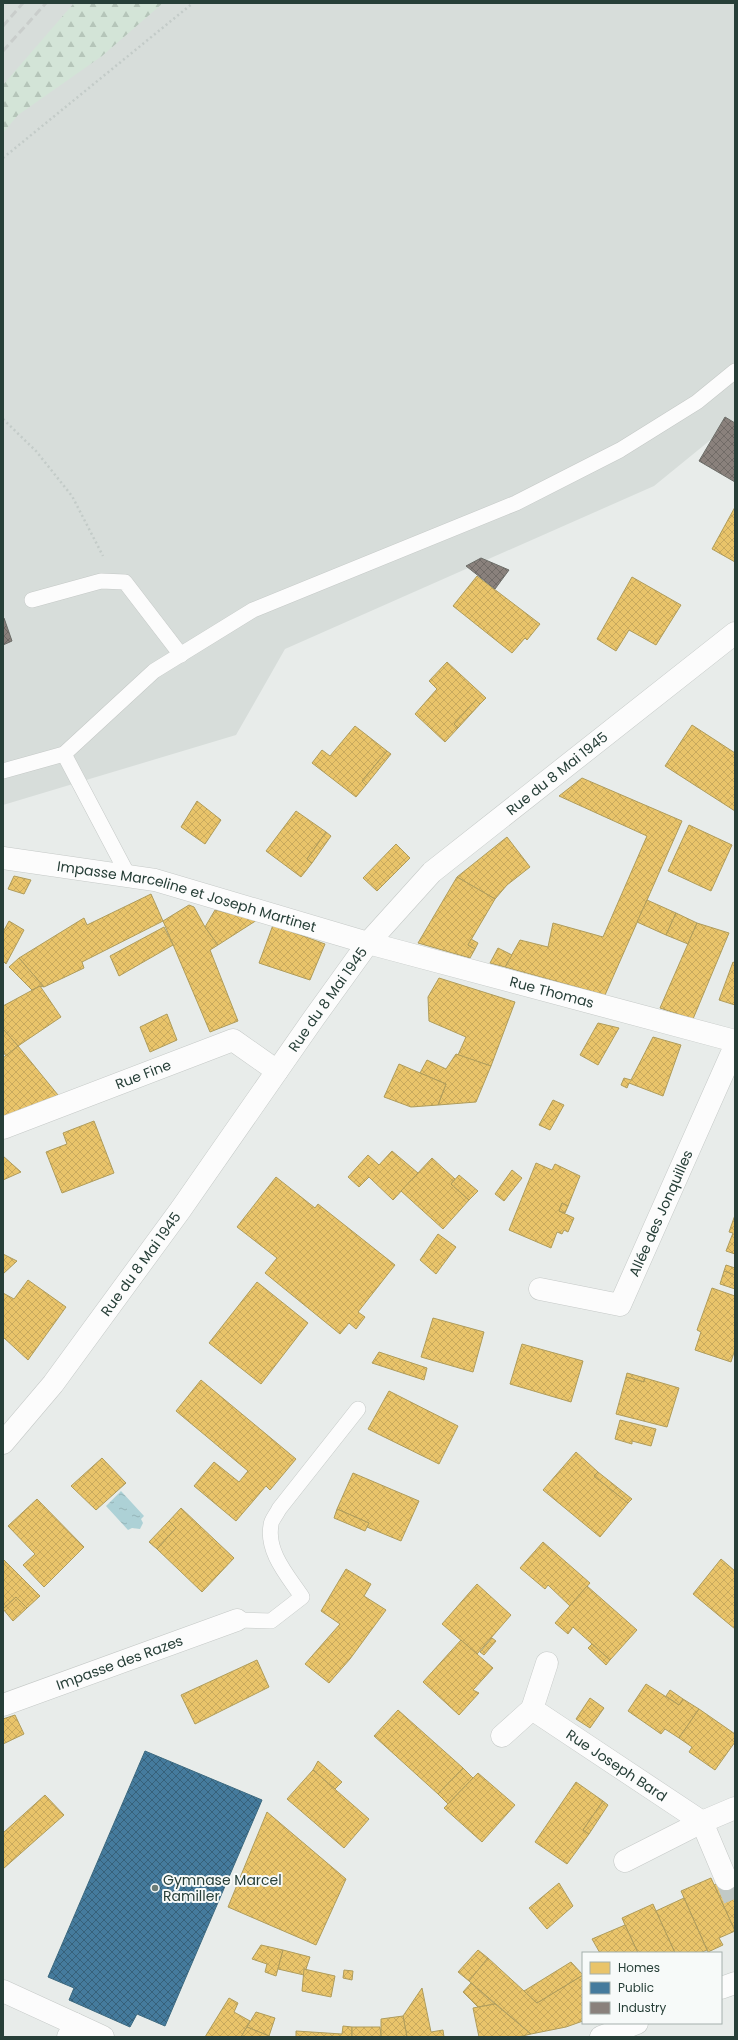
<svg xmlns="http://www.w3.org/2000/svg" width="738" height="2040" font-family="Poppins,sans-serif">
<defs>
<pattern id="forest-firs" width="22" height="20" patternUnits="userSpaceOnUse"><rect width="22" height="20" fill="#d3e4d7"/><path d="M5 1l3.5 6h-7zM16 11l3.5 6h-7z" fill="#b5c5b9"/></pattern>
<pattern id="water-ripples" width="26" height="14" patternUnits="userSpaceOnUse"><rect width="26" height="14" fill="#add1d6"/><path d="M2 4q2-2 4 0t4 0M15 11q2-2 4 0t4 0" fill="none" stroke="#95b4b8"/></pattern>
<pattern id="homes-cross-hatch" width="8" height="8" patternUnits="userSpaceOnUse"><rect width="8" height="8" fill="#e9c46a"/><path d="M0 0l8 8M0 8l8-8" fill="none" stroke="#c8a95d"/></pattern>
<pattern id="public-cross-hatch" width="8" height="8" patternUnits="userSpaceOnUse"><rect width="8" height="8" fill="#457b9d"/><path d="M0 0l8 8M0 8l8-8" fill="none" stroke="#37617a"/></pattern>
<pattern id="industry-cross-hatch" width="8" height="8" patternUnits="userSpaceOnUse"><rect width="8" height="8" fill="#8a817c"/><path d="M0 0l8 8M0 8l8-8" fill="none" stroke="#716b67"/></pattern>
</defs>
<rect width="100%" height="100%" fill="#e8ecea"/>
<path fill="#d7ddda" d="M 3,3 L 735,3 L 735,420 L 654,486 L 285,649 L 236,735 L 3,805 Z"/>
<path fill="url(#forest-firs)" d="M 74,3 L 163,3 L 102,56 L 18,115 L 3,133 L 3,85 Z"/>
<path fill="url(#water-ripples)" d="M 121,1491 L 144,1516 L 141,1519 L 143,1523 L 140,1529 L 132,1528 L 128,1530 L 106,1506 Z"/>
<g fill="url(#homes-cross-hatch)" stroke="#af9c5b">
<path d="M 735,507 L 735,562 L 712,549 Z"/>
<path d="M 477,576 L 540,624 L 527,640 L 525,638 L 512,653 L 453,606 Z"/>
<path d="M 632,577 L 681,605 L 656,645 L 629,630 L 616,651 L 597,639 Z"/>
<path d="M 447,662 L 486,698 L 480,704 L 476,700 L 454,724 L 458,728 L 445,742 L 415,714 L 437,689 L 429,681 Z"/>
<path d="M 476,700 L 480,704 L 458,728 L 454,724 Z"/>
<path d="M 692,725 L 735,753 L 735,811 L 665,766 Z"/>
<path d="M 355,726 L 387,751 L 362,781 L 366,785 L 356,797 L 312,763 L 322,750 L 330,756 Z"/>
<path d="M 387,751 L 391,754 L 366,785 L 362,781 Z"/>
<path d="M 582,778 L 682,821 L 605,995 L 505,967 L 520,940 L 548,947 L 553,923 L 603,937 L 647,836 L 559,796 Z"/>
<path d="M 197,801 L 221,820 L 205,844 L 181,827 Z"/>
<path d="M 296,811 L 326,832 L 307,859 L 312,863 L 301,877 L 266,851 Z"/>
<path d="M 689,825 L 732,845 L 711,891 L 668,871 Z"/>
<path d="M 326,832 L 331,836 L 312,863 L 307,859 Z"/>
<path d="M 507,837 L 530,867 L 507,885 L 495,899 L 457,877 Z"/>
<path d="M 396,844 L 410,858 L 377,891 L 363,878 Z"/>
<path d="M 14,876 L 31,880 L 24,894 L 8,889 Z"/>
<path d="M 457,877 L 495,899 L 468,945 L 475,949 L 470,958 L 418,943 Z"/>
<path d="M 151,894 L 163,921 L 82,962 L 84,968 L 44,987 L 19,958 L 84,918 L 87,925 Z"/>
<path d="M 647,900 L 676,913 L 666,935 L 637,922 Z"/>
<path d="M 189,905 L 194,907 L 205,927 L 218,945 L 210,950 L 238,1021 L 210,1032 L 163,921 Z"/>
<path d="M 215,910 L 257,920 L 218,945 L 205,927 Z"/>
<path d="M 676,913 L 697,923 L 688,944 L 666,935 Z"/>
<path d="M 9,921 L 24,930 L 6,964 L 3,961 L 3,932 Z"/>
<path d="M 697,923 L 729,933 L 693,1019 L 660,1008 Z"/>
<path d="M 273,925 L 325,944 L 310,980 L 259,963 Z"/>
<path d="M 164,927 L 173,945 L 119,976 L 110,956 Z"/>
<path d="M 471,939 L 478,943 L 475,949 L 468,945 Z"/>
<path d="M 498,948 L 512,955 L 505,967 L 490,963 Z"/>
<path d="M 19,958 L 44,987 L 40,986 L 32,990 L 9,967 Z"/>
<path d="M 733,962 L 735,963 L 735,1005 L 719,1000 Z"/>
<path d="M 439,978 L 515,1002 L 491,1066 L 458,1055 L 466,1037 L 429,1021 L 428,997 Z"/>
<path d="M 40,986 L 61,1017 L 18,1046 L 3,1029 L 3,1006 Z"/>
<path d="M 167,1014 L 177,1040 L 150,1052 L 140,1027 Z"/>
<path d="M 598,1023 L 619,1028 L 598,1065 L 580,1055 Z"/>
<path d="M 3,1029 L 18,1046 L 6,1056 L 3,1052 Z"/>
<path d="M 653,1037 L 681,1045 L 663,1096 L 629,1083 L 627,1088 L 621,1085 L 624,1078 L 631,1080 Z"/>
<path d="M 18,1046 L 58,1095 L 3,1118 L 3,1058 Z"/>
<path d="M 456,1054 L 491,1066 L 476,1102 L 438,1105 L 446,1084 L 420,1073 L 427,1060 L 446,1069 Z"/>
<path d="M 399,1064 L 446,1084 L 438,1105 L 411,1107 L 384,1097 Z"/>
<path d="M 553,1100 L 564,1105 L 550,1130 L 539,1125 Z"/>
<path d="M 94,1121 L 114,1173 L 62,1193 L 46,1152 L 67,1144 L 63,1133 Z"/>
<path d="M 392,1151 L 418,1173 L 393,1200 L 369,1177 L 359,1187 L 348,1177 L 368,1155 L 379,1165 Z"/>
<path d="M 3,1156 L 21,1172 L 3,1180 Z"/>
<path d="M 432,1158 L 455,1179 L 451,1184 L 469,1200 L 443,1229 L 401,1191 Z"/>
<path d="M 536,1163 L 552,1170 L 555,1164 L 580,1176 L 568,1206 L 562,1203 L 559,1211 L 574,1218 L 568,1232 L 564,1230 L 562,1234 L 557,1232 L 551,1248 L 509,1230 Z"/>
<path d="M 512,1170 L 522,1178 L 504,1201 L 495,1194 Z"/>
<path d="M 459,1175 L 478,1191 L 469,1200 L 451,1184 Z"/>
<path d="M 276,1177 L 315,1208 L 318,1204 L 395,1265 L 358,1312 L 365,1317 L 356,1329 L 349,1323 L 340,1334 L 265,1273 L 277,1258 L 237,1227 Z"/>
<path d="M 562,1203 L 568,1206 L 565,1213 L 559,1211 Z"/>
<path d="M 735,1215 L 735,1254 L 726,1251 L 733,1233 L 729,1232 Z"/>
<path d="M 438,1234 L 456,1247 L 436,1274 L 420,1260 Z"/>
<path d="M 3,1254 L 17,1261 L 3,1274 Z"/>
<path d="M 726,1265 L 735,1268 L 735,1275 L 724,1271 Z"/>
<path d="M 724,1271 L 735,1275 L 735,1289 L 720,1284 Z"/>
<path d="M 28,1280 L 66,1307 L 28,1360 L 3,1337 L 3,1293 L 14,1299 Z"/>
<path d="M 257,1282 L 308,1323 L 261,1384 L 209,1343 Z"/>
<path d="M 712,1288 L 735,1296 L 735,1349 L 731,1362 L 695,1350 L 701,1332 L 697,1330 Z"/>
<path d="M 433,1318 L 484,1332 L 473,1372 L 421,1357 Z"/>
<path d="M 522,1344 L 583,1361 L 571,1402 L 510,1384 Z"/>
<path d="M 379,1352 L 427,1368 L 424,1380 L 372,1363 Z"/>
<path d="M 627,1373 L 645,1378 L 644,1382 L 626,1377 Z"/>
<path d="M 626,1377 L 644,1382 L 645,1378 L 679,1388 L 667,1427 L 616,1414 Z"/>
<path d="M 201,1380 L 296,1459 L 270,1490 L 266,1486 L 236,1521 L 194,1486 L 214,1462 L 239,1482 L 248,1471 L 176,1411 Z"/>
<path d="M 389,1391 L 458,1426 L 439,1464 L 368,1429 Z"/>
<path d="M 620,1420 L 656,1429 L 651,1446 L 632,1441 L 632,1444 L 615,1439 Z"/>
<path d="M 576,1452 L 598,1472 L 594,1476 L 628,1503 L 600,1537 L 543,1490 Z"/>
<path d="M 102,1458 L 126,1483 L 96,1510 L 71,1486 Z"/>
<path d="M 598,1472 L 632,1499 L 628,1503 L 594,1476 Z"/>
<path d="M 353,1473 L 419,1501 L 401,1541 L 367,1527 L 369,1523 L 337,1509 Z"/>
<path d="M 37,1499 L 84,1547 L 44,1587 L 23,1565 L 35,1554 L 8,1526 Z"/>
<path d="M 181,1508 L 234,1558 L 202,1592 L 157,1549 L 176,1528 L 169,1521 Z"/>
<path d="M 337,1509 L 369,1523 L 365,1531 L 334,1518 Z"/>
<path d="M 169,1521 L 176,1528 L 157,1549 L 149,1542 Z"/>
<path d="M 543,1542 L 590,1583 L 570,1606 L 548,1585 L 545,1589 L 520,1568 Z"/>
<path d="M 3,1559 L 40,1596 L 27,1608 L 16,1597 L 3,1609 Z"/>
<path d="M 721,1559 L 735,1571 L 735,1629 L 693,1594 Z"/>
<path d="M 346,1569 L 371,1584 L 364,1596 L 386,1610 L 350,1659 L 329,1683 L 305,1664 L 340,1624 L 321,1611 Z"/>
<path d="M 477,1584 L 511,1615 L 477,1654 L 442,1624 Z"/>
<path d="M 587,1586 L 637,1630 L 610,1660 L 573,1627 L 568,1634 L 555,1623 Z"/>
<path d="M 16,1597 L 27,1608 L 13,1621 L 3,1609 Z"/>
<path d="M 492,1638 L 496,1641 L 484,1655 L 480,1652 Z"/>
<path d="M 461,1640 L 493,1668 L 473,1690 L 479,1693 L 459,1715 L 423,1682 Z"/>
<path d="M 592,1644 L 610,1660 L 606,1665 L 588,1648 Z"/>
<path d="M 257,1660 L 269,1687 L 195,1724 L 181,1695 Z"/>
<path d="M 646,1684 L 679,1705 L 683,1699 L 699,1709 L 679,1738 L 665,1729 L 661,1734 L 628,1711 Z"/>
<path d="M 670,1690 L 683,1699 L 679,1705 L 666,1696 Z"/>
<path d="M 590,1698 L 604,1708 L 590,1728 L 576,1719 Z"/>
<path d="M 699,1709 L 735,1734 L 735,1742 L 715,1770 L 689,1752 L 692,1747 L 679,1738 Z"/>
<path d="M 398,1710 L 463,1768 L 438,1794 L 374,1736 Z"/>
<path d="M 15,1715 L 24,1734 L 3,1744 L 3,1719 Z"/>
<path d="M 318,1761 L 342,1782 L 335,1789 L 313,1770 Z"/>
<path d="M 463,1768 L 473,1778 L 448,1804 L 438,1794 Z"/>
<path d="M 313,1770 L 369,1819 L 344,1848 L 287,1799 Z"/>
<path d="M 478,1773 L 515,1805 L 482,1842 L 444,1808 Z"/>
<path d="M 576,1782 L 603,1801 L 583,1830 L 589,1834 L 567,1864 L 535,1842 Z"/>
<path d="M 45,1795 L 64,1815 L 3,1869 L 3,1833 Z"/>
<path d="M 603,1801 L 608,1805 L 589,1834 L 583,1830 Z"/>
<path d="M 267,1812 L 346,1879 L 316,1945 L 228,1907 Z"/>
<path d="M 735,1875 L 735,1931 L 714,1885 Z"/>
<path d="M 711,1878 L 735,1931 L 719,1938 L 723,1945 L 708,1952 L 681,1891 Z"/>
<path d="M 559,1883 L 573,1906 L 547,1929 L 529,1908 Z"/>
<path d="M 684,1898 L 707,1950 L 700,1953 L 675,1953 L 656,1911 Z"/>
<path d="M 653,1904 L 656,1911 L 675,1953 L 638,1953 L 625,1925 L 622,1918 Z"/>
<path d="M 625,1925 L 638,1953 L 600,1953 L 592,1939 Z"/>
<path d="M 261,1945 L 283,1950 L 276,1976 L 265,1972 L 267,1964 L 252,1959 Z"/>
<path d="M 283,1950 L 310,1957 L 304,1975 L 278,1969 Z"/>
<path d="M 478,1950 L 488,1958 L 469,1981 L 458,1972 Z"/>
<path d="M 488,1958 L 537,2003 L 583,1975 L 583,2021 L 566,2027 L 531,2034 L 469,1981 Z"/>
<path d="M 571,1962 L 583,1975 L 537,2003 L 524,1991 Z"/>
<path d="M 304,1969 L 335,1976 L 331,1997 L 302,1991 Z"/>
<path d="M 344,1970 L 353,1971 L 352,1980 L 343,1978 Z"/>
<path d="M 471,1983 L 495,2004 L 478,2007 L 463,1992 Z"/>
<path d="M 422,1988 L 431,2032 L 443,2030 L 444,2037 L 407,2037 L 403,2016 Z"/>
<path d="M 229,1998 L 238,2003 L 234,2012 L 250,2021 L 241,2037 L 205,2037 Z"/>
<path d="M 495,2004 L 531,2034 L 518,2037 L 479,2037 L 473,2008 Z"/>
<path d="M 256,2012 L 275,2018 L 269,2036 L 247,2027 Z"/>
<path d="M 403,2016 L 407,2037 L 381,2037 L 381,2019 Z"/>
<path d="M 343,2026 L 352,2027 L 352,2037 L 296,2037 L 296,2031 L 342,2034 Z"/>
<path d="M 247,2027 L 269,2036 L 271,2037 L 241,2037 Z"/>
<path d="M 352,2027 L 380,2027 L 381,2037 L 352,2037 Z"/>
</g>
<path fill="url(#public-cross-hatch)" stroke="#3c697f" d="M 145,1751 L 262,1800 L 165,2026 L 137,2014 L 130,2027 L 69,2000 L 74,1988 L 48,1977 Z"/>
<g fill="url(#industry-cross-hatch)" stroke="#6c6d68">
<path d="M 725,417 L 735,423 L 735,482 L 699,461 Z"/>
<path d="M 481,558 L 509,570 L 495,589 L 466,566 Z"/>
<path d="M 4,618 L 12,641 L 3,645 L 3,619 Z"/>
</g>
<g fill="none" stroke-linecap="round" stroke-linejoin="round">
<path stroke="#c1c9c6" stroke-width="22" stroke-dasharray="22 11" stroke-linecap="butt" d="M 726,1879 L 735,1901"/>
<defs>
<g id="service">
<path d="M 32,600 L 101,581 L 125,582 L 181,655"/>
<path d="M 64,754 L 129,877"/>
<path d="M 3,771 L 64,754 L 154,671 L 253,610 L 516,503 L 620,450 L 697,402 L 735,371"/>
<path d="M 237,1620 L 271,1621 L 302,1597 C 288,1576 266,1552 271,1525 C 271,1520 277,1514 279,1509 L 358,1409"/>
</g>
<g id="minor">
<path id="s1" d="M 3,858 L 155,880 L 368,943 L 735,1041"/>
<path id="s2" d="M 3,1128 L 233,1040 L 277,1071"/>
<path id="s3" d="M 540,1289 L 620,1305 L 735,1046"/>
<path id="s4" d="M 3,1443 L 53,1384 L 181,1209 L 314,1018 L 368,943 L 432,872 L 735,633"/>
<path id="s5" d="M 3,1705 L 237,1620"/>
<path d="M 532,1709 L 547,1663"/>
<path id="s6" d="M 502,1736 L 532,1709 L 702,1822 L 726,1879"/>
<path d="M 625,1861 L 702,1822 L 735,1808"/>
<path d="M 721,1988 L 735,1983"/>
<path d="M 3,1991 L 75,2024 L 68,2037"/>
<path d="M 75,2024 L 103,2037"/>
<path d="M 601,2037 L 637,2023"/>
</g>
</defs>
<use href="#service" stroke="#c5c9c7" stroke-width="16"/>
<use href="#minor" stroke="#c5c9c7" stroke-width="23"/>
<g stroke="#c3cbc8" stroke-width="2.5" stroke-dasharray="2 3" stroke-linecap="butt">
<path d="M 3,158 L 193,3"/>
<path d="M 3,419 L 36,451 L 72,496 L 103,556"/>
</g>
<use href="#service" stroke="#fcfcfc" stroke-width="15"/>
<use href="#minor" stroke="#fcfcfc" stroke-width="22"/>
<g stroke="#c9cdcb" stroke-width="3" stroke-dasharray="8 4" stroke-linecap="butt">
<path d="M 3,26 L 23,3"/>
<path d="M 3,51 L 46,3"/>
</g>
</g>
<circle fill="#6b7c76" stroke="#f7faf9" stroke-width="1.5" cx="155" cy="1888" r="4"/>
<g text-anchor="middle" stroke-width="4" stroke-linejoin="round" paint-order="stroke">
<g font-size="14" fill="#273f38" stroke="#f7faf9">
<text dy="5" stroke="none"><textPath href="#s4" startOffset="874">Rue du 8 Mai 1945</textPath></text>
<text dy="5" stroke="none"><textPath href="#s1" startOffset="188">Impasse Marceline et Joseph Martinet</textPath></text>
<text dy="5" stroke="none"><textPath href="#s1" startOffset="566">Rue Thomas</textPath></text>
<text dy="5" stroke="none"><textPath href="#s4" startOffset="550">Rue du 8 Mai 1945</textPath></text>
<text dy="5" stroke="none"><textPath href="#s2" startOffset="150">Rue Fine</textPath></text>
<text dy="5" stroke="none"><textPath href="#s3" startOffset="182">Allée des Jonquilles</textPath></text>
<text dy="5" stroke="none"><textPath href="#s4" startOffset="226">Rue du 8 Mai 1945</textPath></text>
<text dy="5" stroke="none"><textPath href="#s5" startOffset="124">Impasse des Razes</textPath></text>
<text dy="5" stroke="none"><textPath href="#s6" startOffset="142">Rue Joseph Bard</textPath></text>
</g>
<g font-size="14" fill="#273f38" stroke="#f7faf9" text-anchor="start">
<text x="163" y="1885">Gymnase Marcel<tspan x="163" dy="16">Ramiller</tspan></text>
</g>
</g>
<rect width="738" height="2040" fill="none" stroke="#273f38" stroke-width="8"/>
<rect x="582" y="1952" width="140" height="72" fill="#f7faf9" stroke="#a4afac"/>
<rect x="590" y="1962" width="20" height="12" fill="#e9c46a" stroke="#a4afac"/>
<text x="618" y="1972" font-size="12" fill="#273f38">Homes</text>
<rect x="590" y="1982" width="20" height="12" fill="#457b9d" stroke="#a4afac"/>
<text x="618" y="1992" font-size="12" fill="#273f38">Public</text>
<rect x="590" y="2002" width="20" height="12" fill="#8a817c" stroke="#a4afac"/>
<text x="618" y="2012" font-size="12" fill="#273f38">Industry</text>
</svg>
